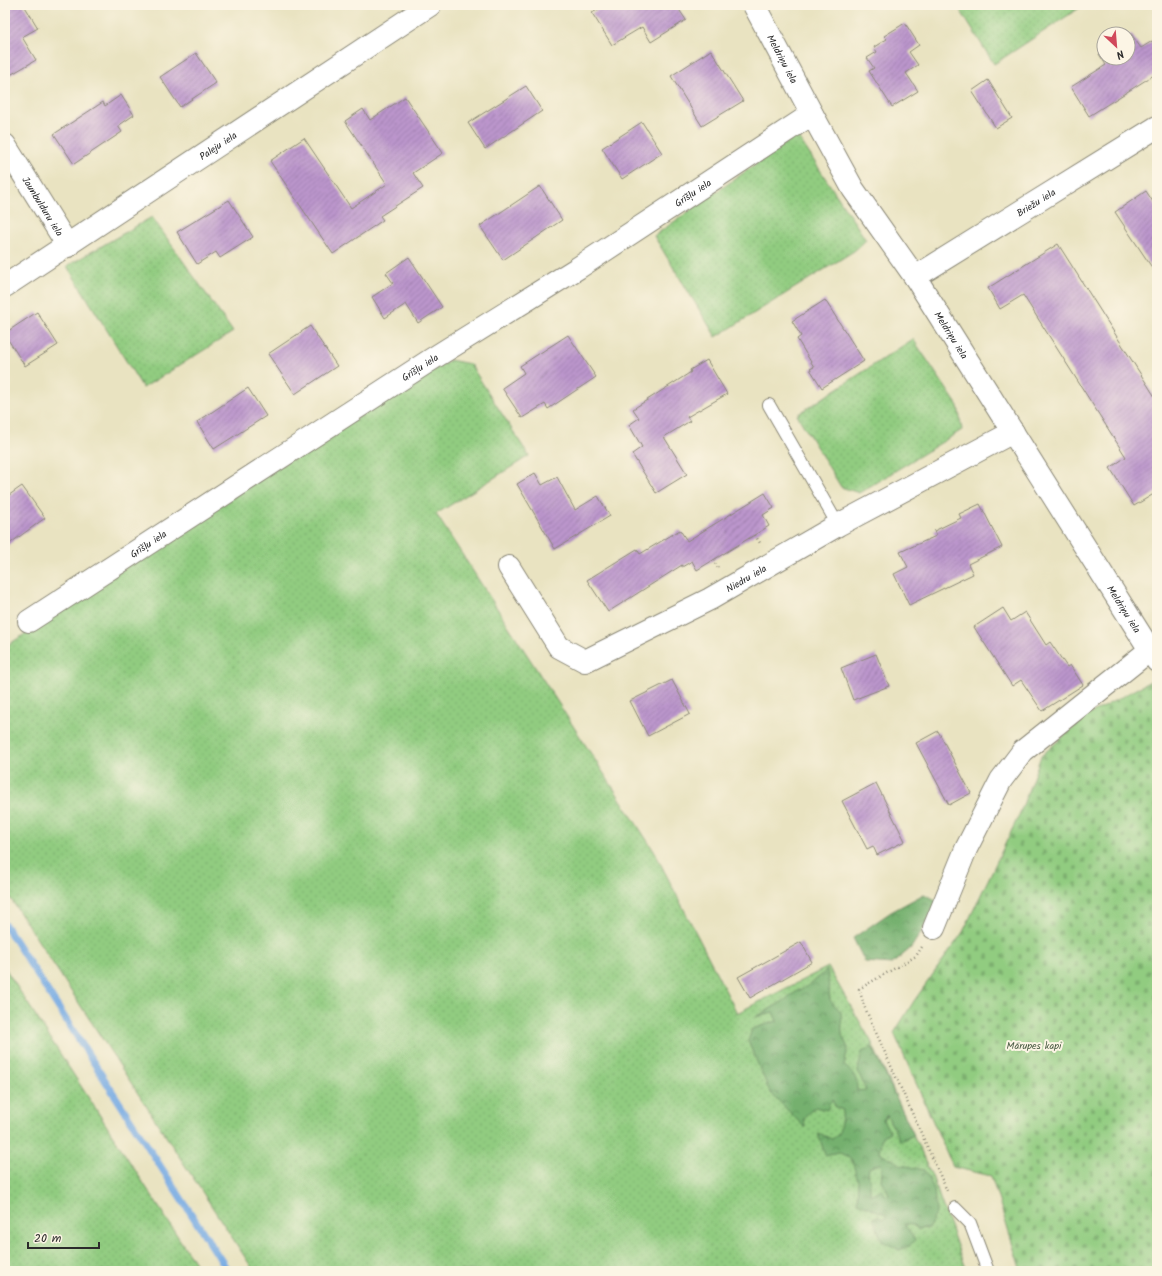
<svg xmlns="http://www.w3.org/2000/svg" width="1162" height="1276" font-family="Kalam,sans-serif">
<defs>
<pattern id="grass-dots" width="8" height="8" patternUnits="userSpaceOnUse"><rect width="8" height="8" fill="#91cc80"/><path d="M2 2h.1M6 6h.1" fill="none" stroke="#7daf6f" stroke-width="1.8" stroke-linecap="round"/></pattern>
<pattern id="forest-crowns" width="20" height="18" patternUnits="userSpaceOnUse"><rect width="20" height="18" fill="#74b06e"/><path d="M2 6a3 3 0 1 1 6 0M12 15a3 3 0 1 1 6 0" fill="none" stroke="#5f8f5b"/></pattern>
<pattern id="cemetery-stones" width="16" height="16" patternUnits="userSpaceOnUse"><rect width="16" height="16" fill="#91cc80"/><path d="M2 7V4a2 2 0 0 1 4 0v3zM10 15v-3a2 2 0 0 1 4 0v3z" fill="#7daf6f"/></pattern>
<pattern id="building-hatch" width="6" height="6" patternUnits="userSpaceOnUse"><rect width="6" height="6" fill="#bb95cc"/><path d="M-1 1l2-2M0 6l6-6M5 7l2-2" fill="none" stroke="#987aa6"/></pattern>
</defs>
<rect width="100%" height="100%" fill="#fcf5e5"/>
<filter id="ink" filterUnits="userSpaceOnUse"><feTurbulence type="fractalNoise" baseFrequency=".025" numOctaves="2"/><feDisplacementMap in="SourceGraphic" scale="8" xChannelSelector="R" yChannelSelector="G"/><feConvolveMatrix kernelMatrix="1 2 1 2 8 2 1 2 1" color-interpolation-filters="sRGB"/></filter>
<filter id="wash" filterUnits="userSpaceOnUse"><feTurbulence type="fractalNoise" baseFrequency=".012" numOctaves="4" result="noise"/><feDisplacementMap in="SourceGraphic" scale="16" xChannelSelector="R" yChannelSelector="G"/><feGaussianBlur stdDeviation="0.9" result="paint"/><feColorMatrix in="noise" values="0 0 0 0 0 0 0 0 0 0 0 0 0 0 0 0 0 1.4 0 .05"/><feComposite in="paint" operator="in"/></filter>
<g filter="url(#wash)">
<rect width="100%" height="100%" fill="#e9e3c1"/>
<g fill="url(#grass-dots)" stroke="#5e7c56">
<path d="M 957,5 L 1084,5 L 994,64 Z"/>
<path d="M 797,135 L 866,240 L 854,251 L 716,337 L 654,236 Z"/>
<path d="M 152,217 L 233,332 L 143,388 L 67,266 Z"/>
<path d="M 913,339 L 958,406 L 962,430 L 859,493 L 841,487 L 797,415 Z"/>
<path d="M 450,360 L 470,364 L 529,456 L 436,514 L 654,851 L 737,1013 L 828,967 L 871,1041 L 932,1176 L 966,1271 L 254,1271 L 5,890 L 5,647 L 274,470 Z"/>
<path d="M 5,968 L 200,1271 L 5,1271 Z"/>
</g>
<g fill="url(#forest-crowns)" stroke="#506e4c" fill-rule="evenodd">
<path d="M 924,894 L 938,901 L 931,917 L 911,948 L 892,964 L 865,962 L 853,938 L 891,912 Z"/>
<path d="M 827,970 L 830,1000 L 841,1012 L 842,1035 L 848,1048 L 844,1066 C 855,1073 857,1078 857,1091 L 866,1090 L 858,1071 L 862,1052 L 872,1047 L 914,1135 L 900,1141 L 887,1115 L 883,1120 L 890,1132 L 882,1136 L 879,1152 L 902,1165 L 924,1170 L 934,1189 L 936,1213 L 929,1228 L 918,1229 L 913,1225 L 904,1224 L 915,1240 L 909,1246 L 900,1250 L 882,1241 L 873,1218 L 878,1216 L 883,1220 L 887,1215 L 857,1202 L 858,1181 L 852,1160 L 839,1152 L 825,1155 L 818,1133 L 832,1139 L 839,1134 L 843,1110 L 835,1107 L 832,1099 L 827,1110 L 815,1107 L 804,1117 L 805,1128 L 770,1092 L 748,1041 L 752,1029 L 777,1021 L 773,1012 L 756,1017 L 782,1002 L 796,992 L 811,984 ZM 881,1163 L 882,1172 L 881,1181 L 887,1189 L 889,1196 L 885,1195 L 882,1189 L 870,1195 L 870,1180 L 868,1174 L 869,1168 Z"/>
</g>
<path fill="url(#cemetery-stones)" stroke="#5e7c56" d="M 1154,679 L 1157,683 L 1157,1271 L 1021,1271 L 991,1176 L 953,1167 L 894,1033 L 914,1001 L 963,932 L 1020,813 L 1041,756 L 1085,717 Z"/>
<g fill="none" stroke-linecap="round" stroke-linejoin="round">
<path stroke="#76aae3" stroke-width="7" d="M 5,925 L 228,1271"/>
</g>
<g id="blocks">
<g fill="url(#building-hatch)">
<path d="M 14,5 L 24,5 L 38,28 L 22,37 L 36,60 L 5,78 L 5,9 L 6,10 Z"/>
<path d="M 605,5 L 676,5 L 686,20 L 651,42 L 642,27 L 612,45 L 592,13 Z"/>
<path d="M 905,23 L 919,45 L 909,52 L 918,65 L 906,73 L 918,91 L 892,107 L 869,71 L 874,68 L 867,58 L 877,52 L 874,47 L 887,39 L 884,36 Z"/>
<path d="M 1131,34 L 1141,48 L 1157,38 L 1157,73 L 1089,116 L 1071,87 L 1106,65 L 1099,54 L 1104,51 L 1104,58 L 1128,58 L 1128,36 Z"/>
<path d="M 711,50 L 743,101 L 702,126 L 671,76 Z"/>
<path d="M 196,53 L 216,83 L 180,107 L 160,77 Z"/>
<path d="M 988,80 L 1012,118 L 996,128 L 972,91 Z"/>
<path d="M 526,86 L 542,111 L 485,149 L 468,123 Z"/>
<path d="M 121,95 L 134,115 L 118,126 L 122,132 L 74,164 L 54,134 L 103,102 L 105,106 Z"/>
<path d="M 405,97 L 443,153 L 413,173 L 423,188 L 380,216 L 383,220 L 333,254 L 270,161 L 304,138 L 351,208 L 387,184 L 345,121 L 363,109 L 370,120 Z"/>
<path d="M 642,122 L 662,153 L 622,179 L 602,148 Z"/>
<path d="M 540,186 L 562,220 L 503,260 L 480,226 Z"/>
<path d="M 1146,191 L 1157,208 L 1157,275 L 1115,212 Z"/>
<path d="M 229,200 L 253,237 L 220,258 L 216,252 L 197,264 L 177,232 Z"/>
<path d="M 1058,244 L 1157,400 L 1157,492 L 1134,506 L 1110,468 L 1126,457 L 1023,295 L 1000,309 L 988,288 Z"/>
<path d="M 409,257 L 442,307 L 418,323 L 406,304 L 385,318 L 372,297 L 393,283 L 386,273 Z"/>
<path d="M 825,300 L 864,361 L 822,388 L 810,369 L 814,367 L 797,339 L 801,336 L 792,321 Z"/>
<path d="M 37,312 L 58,345 L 25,366 L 5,335 L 5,333 Z"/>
<path d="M 310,326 L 337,366 L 295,394 L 268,354 Z"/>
<path d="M 568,335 L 596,377 L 548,409 L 545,404 L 522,418 L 502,388 L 524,373 L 520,366 Z"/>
<path d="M 707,360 L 727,394 L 687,417 L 690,421 L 664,437 L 687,474 L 656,493 L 632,454 L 642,447 L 629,425 L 639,418 L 633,409 L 691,372 L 690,370 Z"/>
<path d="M 248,388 L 266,416 L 214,449 L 197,422 Z"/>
<path d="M 535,473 L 542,485 L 557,477 L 575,510 L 598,496 L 610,516 L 555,549 L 517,484 Z"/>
<path d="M 22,486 L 45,518 L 5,547 L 5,498 Z"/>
<path d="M 765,493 L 774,508 L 763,515 L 769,526 L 697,570 L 692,561 L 682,567 L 682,565 L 608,612 L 587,580 L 637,549 L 640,554 L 680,530 L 687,541 Z"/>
<path d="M 980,504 L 1002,547 L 968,564 L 973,574 L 909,605 L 894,574 L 908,567 L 900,552 L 936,536 L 934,531 L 961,518 L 959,514 Z"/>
<path d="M 1003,608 L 1011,621 L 1025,612 L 1046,645 L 1050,642 L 1067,667 L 1070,665 L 1083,685 L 1042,711 L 1021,680 L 1012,686 L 974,627 Z"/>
<path d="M 876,654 L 889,686 L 853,700 L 841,668 Z"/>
<path d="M 672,680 L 690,714 L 648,736 L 630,701 Z"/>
<path d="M 938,731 L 971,793 L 949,805 L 916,743 Z"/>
<path d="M 876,783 L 905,841 L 877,855 L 873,846 L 867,849 L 842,801 Z"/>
<path d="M 801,942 L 812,962 L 750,998 L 738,977 Z"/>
</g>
</g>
</g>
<g filter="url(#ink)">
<use href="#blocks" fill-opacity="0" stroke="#8a8776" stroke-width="1"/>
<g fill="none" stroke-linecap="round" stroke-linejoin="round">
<defs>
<g id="lane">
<path d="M 769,405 L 838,525"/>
<path d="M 955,1208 L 970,1223 L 988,1271"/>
</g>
<g id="street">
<path id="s1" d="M 754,5 L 812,114 L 853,189 L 915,277 L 1157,661"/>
<path id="s2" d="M 5,145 L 68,246"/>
<path id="s3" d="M 915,277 L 1157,127"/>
<path id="s4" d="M 5,286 L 430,5"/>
<path id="s5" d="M 509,567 L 559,647 L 585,661 L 710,599 L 838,525 L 1013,432"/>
<path id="s6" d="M 29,621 L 432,359 L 578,268 L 812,114"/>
<path d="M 934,928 L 966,849 L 1001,780 L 1023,751 L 1150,650"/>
</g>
</defs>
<use href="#lane" stroke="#8a8776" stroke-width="14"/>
<use href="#street" stroke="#8a8776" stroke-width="24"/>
<g stroke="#8a8776" stroke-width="2.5" stroke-dasharray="1 3" stroke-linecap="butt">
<path d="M 755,535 L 760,543"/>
<path d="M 713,560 L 718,568"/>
<path d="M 922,947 L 916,956 L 859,989 L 865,1008 L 948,1193"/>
</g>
<use href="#lane" stroke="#fff" stroke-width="12"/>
<use href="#street" stroke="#fff" stroke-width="22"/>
</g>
</g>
<g text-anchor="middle" stroke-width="4" stroke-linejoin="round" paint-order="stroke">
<g font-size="10" fill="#2b2b2b" stroke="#fcf5e5">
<text dy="4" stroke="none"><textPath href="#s1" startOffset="61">Meldriņu iela</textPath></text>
<text dy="4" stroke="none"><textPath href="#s4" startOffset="255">Paleju iela</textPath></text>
<text dy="4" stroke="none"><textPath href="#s6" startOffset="790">Grīšļu iela</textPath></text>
<text dy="4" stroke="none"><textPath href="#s3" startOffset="142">Briežu iela</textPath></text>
<text dy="4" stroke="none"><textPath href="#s2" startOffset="72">Jaunbulduru iela</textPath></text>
<text dy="4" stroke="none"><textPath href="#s1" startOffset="385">Meldriņu iela</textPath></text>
<text dy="4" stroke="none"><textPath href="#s6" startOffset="466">Grīšļu iela</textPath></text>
<text dy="4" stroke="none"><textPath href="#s6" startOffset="142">Grīšļu iela</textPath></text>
<text dy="4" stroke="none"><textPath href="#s5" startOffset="305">Niedru iela</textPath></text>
<text dy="4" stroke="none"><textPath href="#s1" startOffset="709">Meldriņu iela</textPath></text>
</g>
<g font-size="10" fill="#4a5b44" stroke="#fcf5e5">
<text x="1034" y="1049">Mārupes kapi</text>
</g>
</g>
<rect width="1162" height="1276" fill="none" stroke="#fcf5e5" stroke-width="20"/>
<g transform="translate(1116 46) rotate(154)"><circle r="19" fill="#fcf5e5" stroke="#a8a49b"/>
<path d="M0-3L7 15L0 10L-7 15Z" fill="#d1495b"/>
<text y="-6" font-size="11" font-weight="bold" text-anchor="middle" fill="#2b2b2b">N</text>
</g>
<path d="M28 1242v6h71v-6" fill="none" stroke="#2b2b2b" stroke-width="2"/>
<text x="34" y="1242" font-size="12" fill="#2b2b2b" stroke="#fcf5e5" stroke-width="3" paint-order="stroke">20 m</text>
</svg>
